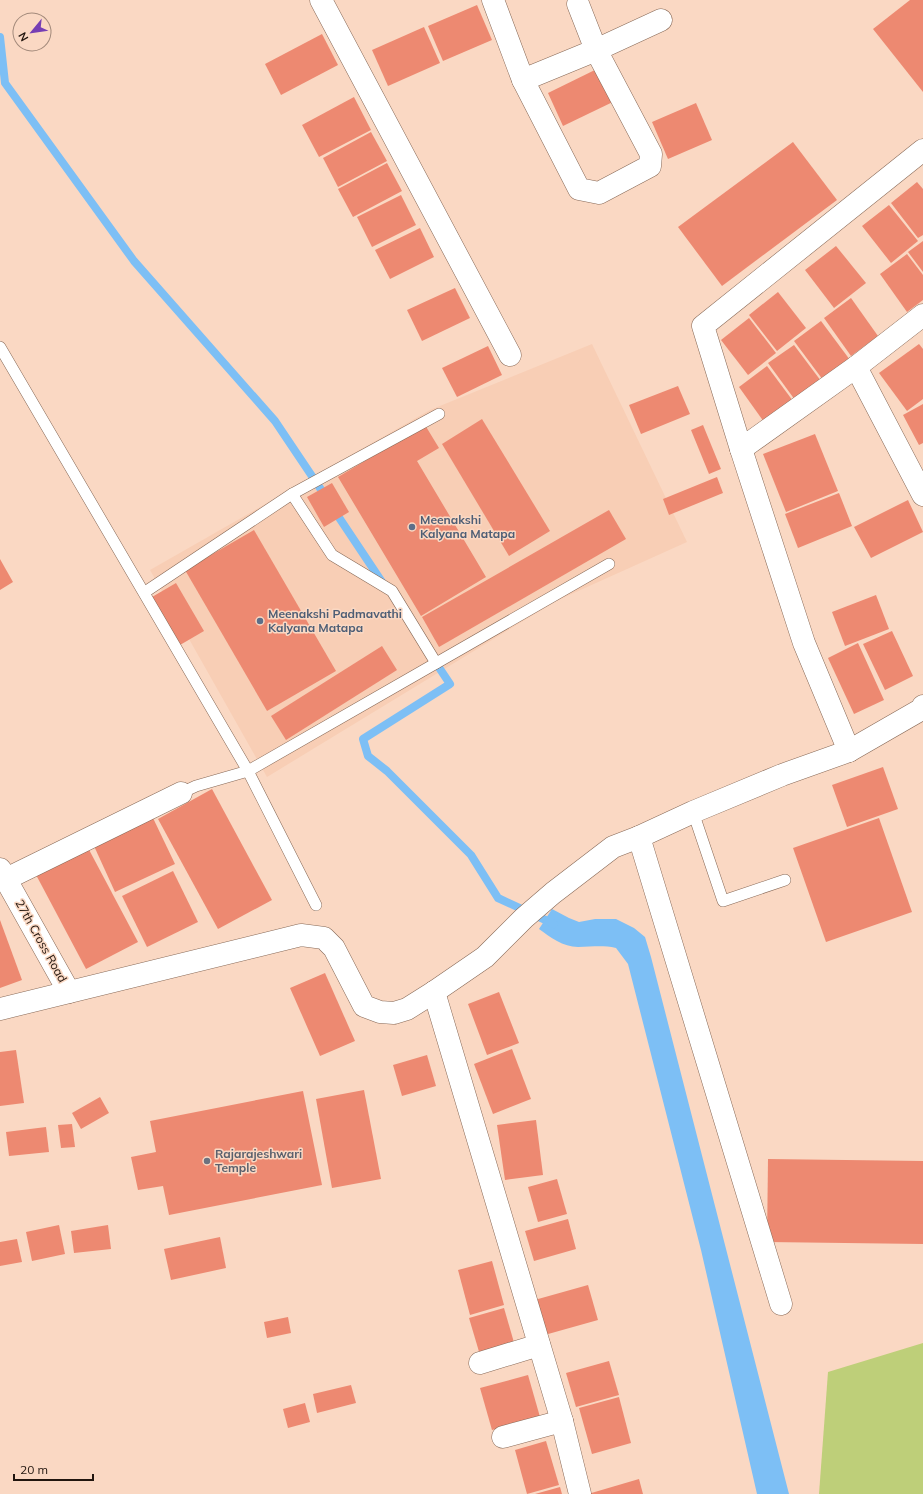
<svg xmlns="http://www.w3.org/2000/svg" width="923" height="1494" font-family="Mulish,sans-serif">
<rect width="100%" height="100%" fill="#fad8c3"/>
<path fill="#f8ceb5" d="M 592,344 L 687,542 L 556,601 L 267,777 L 150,570 L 430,410 Z"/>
<path fill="#becf79" d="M 923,1343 L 923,1494 L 819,1494 L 828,1372 Z"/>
<path fill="#7dbff5" d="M 552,909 L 569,918 L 579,922 L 595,919 L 616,919 L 634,928 L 645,937 L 651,957 L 789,1494 L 757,1494 L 701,1250 L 628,964 L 616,948 C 602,945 592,947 578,947 C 563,947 550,937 539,929 Z"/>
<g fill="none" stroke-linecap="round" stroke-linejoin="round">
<g stroke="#7dbff5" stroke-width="8">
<path d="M 0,37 L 5,83 L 134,261 L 275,421 L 326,497"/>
<path d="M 334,510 L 384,585"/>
<path d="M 434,660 L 450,684 L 363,739 L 368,756 L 387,771 L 471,855 L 498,898 L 554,924"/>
</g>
</g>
<g fill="#ed8971">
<path d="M 910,0 L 923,0 L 923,92 L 873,29 Z"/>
<path d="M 477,5 L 492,40 L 443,61 L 428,26 Z"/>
<path d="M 424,27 L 440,63 L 388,86 L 372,50 Z"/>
<path d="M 322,34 L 338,65 L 281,95 L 265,64 Z"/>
<path d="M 603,66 L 619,99 L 563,126 L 548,93 Z"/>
<path d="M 354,97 L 371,130 L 319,157 L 302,125 Z"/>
<path d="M 696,103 L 712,140 L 668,159 L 652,122 Z"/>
<path d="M 371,132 L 387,161 L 338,187 L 323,158 Z"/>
<path d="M 793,142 L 837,200 L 722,286 L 678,227 Z"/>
<path d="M 387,163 L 402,191 L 353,217 L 338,189 Z"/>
<path d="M 917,182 L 923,189 L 923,235 L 918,238 L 891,203 Z"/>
<path d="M 401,195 L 416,225 L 372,247 L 357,217 Z"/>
<path d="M 889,205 L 918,241 L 891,263 L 862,226 Z"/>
<path d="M 420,228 L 434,257 L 390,279 L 375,250 Z"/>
<path d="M 923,241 L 923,272 L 908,252 Z"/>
<path d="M 836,246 L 866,283 L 834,308 L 805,270 Z"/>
<path d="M 907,254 L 923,275 L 923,300 L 907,312 L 880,274 Z"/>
<path d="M 455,288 L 470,318 L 422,341 L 407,310 Z"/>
<path d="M 778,292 L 806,328 L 777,351 L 749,315 Z"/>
<path d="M 851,298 L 878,336 L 851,356 L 824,318 Z"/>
<path d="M 749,318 L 776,353 L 748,375 L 721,340 Z"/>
<path d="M 821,321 L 850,360 L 823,380 L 794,341 Z"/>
<path d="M 919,344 L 923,349 L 923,399 L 907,411 L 879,373 Z"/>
<path d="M 794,345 L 821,381 L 795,400 L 768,363 Z"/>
<path d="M 488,346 L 502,375 L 457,397 L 442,368 Z"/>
<path d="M 767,366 L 793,401 L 764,422 L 739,387 Z"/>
<path d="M 678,386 L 690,414 L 641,434 L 629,405 Z"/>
<path d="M 923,404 L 923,443 L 919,445 L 903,415 Z"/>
<path d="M 482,419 L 550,531 L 509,556 L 442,444 Z"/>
<path d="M 425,425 L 439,448 L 417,461 L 486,577 L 421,616 L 338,477 Z"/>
<path d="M 703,425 L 721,469 L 709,474 L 691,430 Z"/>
<path d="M 815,434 L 838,491 L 786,512 L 763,454 Z"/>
<path d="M 717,477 L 723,493 L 669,515 L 663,499 Z"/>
<path d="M 332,483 L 349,512 L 324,527 L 307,497 Z"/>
<path d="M 839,493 L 852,526 L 798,548 L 785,514 Z"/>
<path d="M 908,500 L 923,532 L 871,558 L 854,527 Z"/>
<path d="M 609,510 L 626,539 L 439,647 L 422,617 Z"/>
<path d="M 254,530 L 336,671 L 267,711 L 185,570 Z"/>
<path d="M 0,559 L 13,582 L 0,590 Z"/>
<path d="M 176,583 L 204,631 L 180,645 L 152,597 Z"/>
<path d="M 876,595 L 889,629 L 845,646 L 832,612 Z"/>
<path d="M 892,631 L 913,676 L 885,690 L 863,644 Z"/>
<path d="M 858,643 L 884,700 L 854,714 L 828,658 Z"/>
<path d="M 382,646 L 397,670 L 286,740 L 271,716 Z"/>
<path d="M 883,767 L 898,809 L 847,827 L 832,785 Z"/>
<path d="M 212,789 L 272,900 L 218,929 L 158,819 Z"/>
<path d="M 153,818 L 175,864 L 115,892 L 94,846 Z"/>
<path d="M 879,818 L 912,912 L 826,942 L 793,848 Z"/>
<path d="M 86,844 L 138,942 L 86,969 L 34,871 Z"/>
<path d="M 173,871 L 198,922 L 147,947 L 122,896 Z"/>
<path d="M 0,920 L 22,980 L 0,988 Z"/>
<path d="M 325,973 L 355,1041 L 320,1056 L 290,988 Z"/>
<path d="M 499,992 L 519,1043 L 487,1055 L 468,1004 Z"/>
<path d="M 512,1049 L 531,1099 L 493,1114 L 474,1064 Z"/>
<path d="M 16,1050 L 24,1103 L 0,1106 L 0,1052 Z"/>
<path d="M 427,1055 L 436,1086 L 402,1096 L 393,1065 Z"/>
<path d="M 364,1090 L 381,1179 L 332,1188 L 316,1099 Z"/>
<path d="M 303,1091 L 322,1185 L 169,1215 L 163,1186 L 138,1190 L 131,1157 L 156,1152 L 150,1121 Z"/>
<path d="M 100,1097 L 109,1113 L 81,1129 L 72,1113 Z"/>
<path d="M 536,1120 L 543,1175 L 505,1180 L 497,1125 Z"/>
<path d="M 72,1124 L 75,1147 L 61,1148 L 58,1125 Z"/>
<path d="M 46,1127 L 49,1152 L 9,1156 L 6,1132 Z"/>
<path d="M 768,1159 L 923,1161 L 923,1244 L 767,1242 Z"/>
<path d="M 557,1179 L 567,1214 L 538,1222 L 528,1187 Z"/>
<path d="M 568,1219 L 576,1249 L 534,1261 L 525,1231 Z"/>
<path d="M 59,1225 L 65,1254 L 32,1261 L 26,1232 Z"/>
<path d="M 108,1225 L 111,1249 L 74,1253 L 71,1231 Z"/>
<path d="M 220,1237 L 226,1268 L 171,1280 L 164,1249 Z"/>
<path d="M 17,1239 L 22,1262 L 0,1266 L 0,1242 Z"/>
<path d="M 492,1261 L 504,1305 L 470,1315 L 458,1270 Z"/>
<path d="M 588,1285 L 598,1320 L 541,1336 L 531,1301 Z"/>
<path d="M 504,1308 L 515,1346 L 480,1355 L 469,1318 Z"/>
<path d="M 288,1317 L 291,1333 L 267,1338 L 264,1322 Z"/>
<path d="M 609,1361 L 619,1395 L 576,1407 L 566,1373 Z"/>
<path d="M 528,1375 L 540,1417 L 492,1430 L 480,1388 Z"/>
<path d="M 351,1385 L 356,1403 L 317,1413 L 313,1394 Z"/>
<path d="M 619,1397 L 631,1443 L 592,1454 L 579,1408 Z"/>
<path d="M 305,1403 L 310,1422 L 288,1428 L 283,1409 Z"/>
<path d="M 546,1441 L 559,1485 L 527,1494 L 515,1450 Z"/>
<path d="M 639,1479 L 643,1494 L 588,1494 Z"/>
<path d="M 560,1487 L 562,1494 L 535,1494 Z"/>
</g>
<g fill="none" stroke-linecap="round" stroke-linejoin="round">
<defs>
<g id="lane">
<path d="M 0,347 L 248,771 L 316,905"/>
<path d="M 292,494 L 332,555 L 392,591 L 436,663"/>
<path d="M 145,592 L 292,494 L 439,414"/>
<path d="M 181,793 L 196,786 L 248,771 L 609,564"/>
<path d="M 693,812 L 723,901 L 785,880"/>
</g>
<g id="street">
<path d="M 321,0 L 510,355"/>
<path d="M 493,0 L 523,80 L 579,189 L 599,193 L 650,166 L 651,154 L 596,50 L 578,4"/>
<path d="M 523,80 L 596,50 L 661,20"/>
<path d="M 923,315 L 856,367 L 923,495"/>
<path d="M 856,367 L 741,449 L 703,326 L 923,150"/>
<path d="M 741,449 L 804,643 L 849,751"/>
<path d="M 639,837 L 781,1304"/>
<path d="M 0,869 L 69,992"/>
<path d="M 6,879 L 181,793"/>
<path d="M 434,992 L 562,1421 L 580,1494"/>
<path d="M 0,1009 L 301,935 L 324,938 L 334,948 L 364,1006 L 380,1012 L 394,1013 L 407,1009 L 434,992 L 485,957 L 524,918 L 553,893 L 613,847 L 639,837 L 693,812 L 782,775 L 849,751 L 922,709 L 923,706"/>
<path d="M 480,1363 L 539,1345"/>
<path d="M 503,1437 L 562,1421"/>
</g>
</defs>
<use href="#lane" stroke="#876957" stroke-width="12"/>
<use href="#street" stroke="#876957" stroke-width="23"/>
<use href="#lane" stroke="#fff" stroke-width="11"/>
<use href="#street" stroke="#fff" stroke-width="22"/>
</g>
<g fill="#5c6f8a" stroke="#fad8c3" stroke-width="1.5">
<circle cx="412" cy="527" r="4"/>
<circle cx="260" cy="621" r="4"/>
</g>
<circle fill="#6b7280" stroke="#fad8c3" stroke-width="1.5" cx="207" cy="1161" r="4"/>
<g text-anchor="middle" stroke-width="3" stroke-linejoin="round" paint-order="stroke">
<g font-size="12" font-weight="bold" fill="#4e5e75" stroke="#fad8c3" text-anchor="start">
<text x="420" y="524">Meenakshi<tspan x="420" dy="14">Kalyana Matapa</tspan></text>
<text x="268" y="618">Meenakshi Padmavathi<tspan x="268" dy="14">Kalyana Matapa</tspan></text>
</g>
<g font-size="12" fill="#21150e" stroke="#fad8c3">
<text transform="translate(41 941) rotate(61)" y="4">27th Cross Road</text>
</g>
<g font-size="12" font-weight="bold" fill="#5b616d" stroke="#fad8c3" text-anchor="start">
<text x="215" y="1158">Rajarajeshwari<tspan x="215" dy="14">Temple</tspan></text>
</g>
</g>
<g transform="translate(32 32) rotate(241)"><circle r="19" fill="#fad8c3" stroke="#a38a7b"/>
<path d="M0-3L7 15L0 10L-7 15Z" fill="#763eb4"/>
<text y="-6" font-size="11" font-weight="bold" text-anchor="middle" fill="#21150e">N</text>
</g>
<path d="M14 1474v6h79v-6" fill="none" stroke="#21150e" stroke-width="2"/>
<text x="20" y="1474" font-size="12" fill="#21150e" stroke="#fad8c3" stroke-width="3" paint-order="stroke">20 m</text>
</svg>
